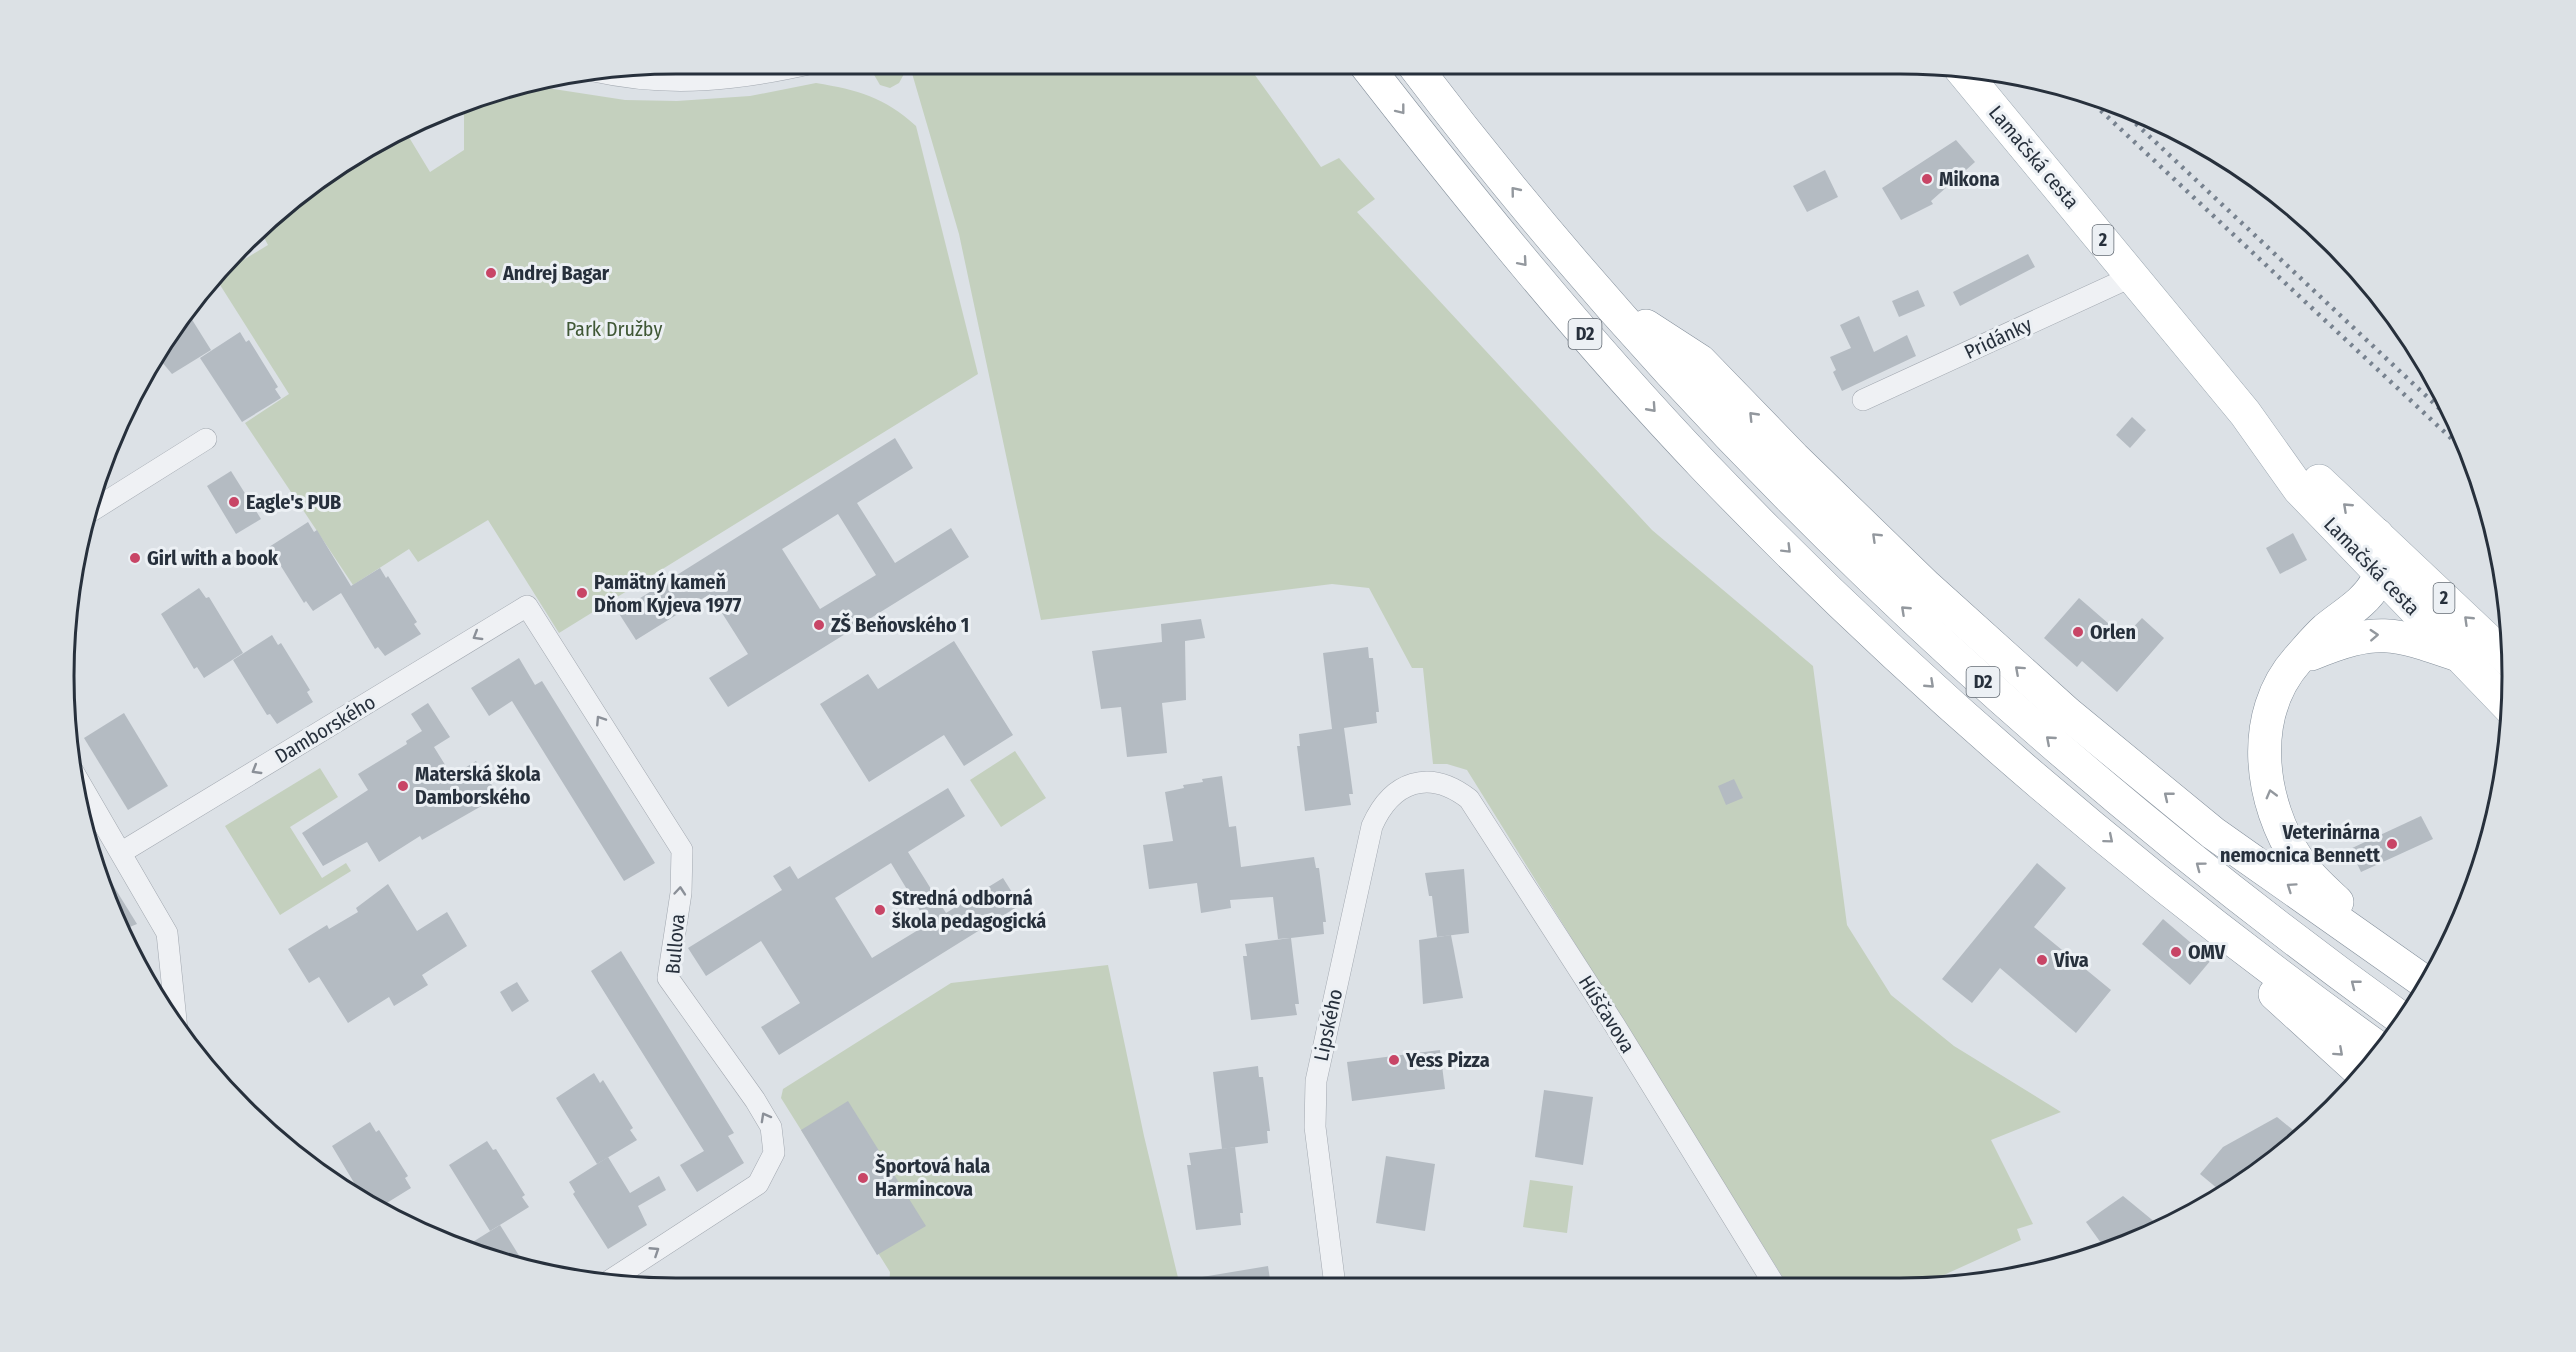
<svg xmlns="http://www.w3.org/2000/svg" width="2576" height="1352" font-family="'Fira Sans Condensed',sans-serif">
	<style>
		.green { fill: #c4d0be }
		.building { fill: #b4bbc2; fill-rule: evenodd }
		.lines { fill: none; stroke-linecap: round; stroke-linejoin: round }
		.street-casing { stroke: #a2a8b0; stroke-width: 22 }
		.primary-casing { stroke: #9ca7b1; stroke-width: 34 }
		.highway-casing { stroke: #85909c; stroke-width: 34 }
		.street { stroke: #eff1f4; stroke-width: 21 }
		.primary { stroke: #fff; stroke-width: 33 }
		.highway { stroke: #fff; stroke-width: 33 }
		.rail { stroke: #77828f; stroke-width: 4.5; stroke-dasharray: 3 6; stroke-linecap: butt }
		.oneway { stroke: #93989e }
		.oneway2 { stroke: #8b9098 }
		.poi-dot { fill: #c84566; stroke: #ecf0f4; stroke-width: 2 }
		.labels { text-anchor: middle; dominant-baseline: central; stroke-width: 6; stroke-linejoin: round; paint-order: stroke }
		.shield { fill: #ecf0f4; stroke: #626a73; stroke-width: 1.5 }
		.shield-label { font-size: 18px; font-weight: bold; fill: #27303c }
		.street-label { font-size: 20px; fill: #27303c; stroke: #ecf0f4 }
		.poi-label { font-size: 20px; font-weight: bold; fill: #27303c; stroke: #ecf0f4; text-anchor: start }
		.park-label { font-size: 20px; fill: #3f5735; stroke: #ecf0f4 }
		.rim { fill: none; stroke: #27303c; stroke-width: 3 }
	</style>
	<rect width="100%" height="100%" fill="#dce1e6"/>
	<g class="green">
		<polygon points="876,63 901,63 904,74 899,83 890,88 880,85 873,73"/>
		<polygon points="909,63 1247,64 1321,167 1339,158 1375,199 1357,212 1652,530 1813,666 1847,925 1891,995 1954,1046 2061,1112 1991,1140 2033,1224 2017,1229 2021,1240 1924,1284 1787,1284 1467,770 1447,764 1433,764 1423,668 1412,668 1369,588 1332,584 1041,620 959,234"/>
		<path d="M816 83C858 90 884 97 916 126L978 374 559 633 488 520 418 562 409 549 353 585 245 423 289 394 215 277 268 245 260 230C304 189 349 154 404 129L430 172 464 150V102L521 84 625 100 677 101 750 96Z"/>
		<polygon points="1015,751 1046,798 1001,827 970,780"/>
		<polygon points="320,768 338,797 290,827 322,878 346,863 351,871 280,915 225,826"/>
		<polygon points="1108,965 1144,1136 1180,1286 889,1287 890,1272 781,1098 783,1089 951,983"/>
		<polygon points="1530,1180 1573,1186 1567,1233 1523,1227"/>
	</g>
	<g class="building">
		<polygon points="1956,140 1975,162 1931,201 1933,204 1901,220 1882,188"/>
		<polygon points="1825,170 1838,197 1807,212 1793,186"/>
		<polygon points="2028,254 2035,267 1960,306 1953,292"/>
		<polygon points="1918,290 1925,306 1899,317 1892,301"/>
		<polygon points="186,310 211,350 172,374 156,355"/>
		<polygon points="1859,316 1874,352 1907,335 1916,356 1842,391 1833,372 1836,370 1830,357 1851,348 1840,325"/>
		<polygon points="240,332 246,342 249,340 278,387 275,389 281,398 242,422 200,358"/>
		<polygon points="2132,417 2146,430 2130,448 2116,435"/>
		<path d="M895 438 913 468 857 503 895 563 951 528 969 557 728 707 709 678 748 654 710 594 636 640 618 612ZM838 514 876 575 820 609 782 549Z"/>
		<polygon points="231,471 261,519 236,534 207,486"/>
		<polygon points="308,522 314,532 317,530 351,586 380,568 386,578 388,576 417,622 414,624 421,634 385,656 378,647 375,649 341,593 313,611 306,601 304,603 269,547"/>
		<polygon points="2293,533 2307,560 2280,574 2266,548"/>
		<polygon points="199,588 206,598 209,597 243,653 204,678 197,667 194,669 161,614"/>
		<polygon points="2079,598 2124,637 2142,618 2164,638 2117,692 2082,661 2077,667 2044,638"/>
		<polygon points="1201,619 1205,638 1185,641 1186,700 1162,703 1167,753 1127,757 1121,707 1101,709 1092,651 1162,642 1161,624"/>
		<polygon points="272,635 278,645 281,643 310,690 307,692 313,702 277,724 270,714 267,715 233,660"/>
		<polygon points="954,641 1013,735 964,766 944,735 869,782 820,704 868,674 878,689"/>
		<polygon points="1368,647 1369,658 1373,658 1379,712 1376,712 1377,723 1344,728 1353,794 1349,794 1351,805 1305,811 1297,746 1300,746 1299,734 1332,729 1323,653"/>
		<polygon points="519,658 535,685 542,681 655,863 624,881 512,701 489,716 471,688"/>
		<polygon points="428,703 450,737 434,747 452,776 476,761 499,796 422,840 420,836 379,862 367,842 323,866 302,833 368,790 358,774 407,744 406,741 422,731 411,714"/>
		<polygon points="124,713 168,786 128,810 84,738"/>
		<polygon points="1222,776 1229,827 1236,826 1241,867 1314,857 1316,868 1319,868 1326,922 1323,922 1324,934 1291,938 1299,1004 1295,1004 1297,1015 1251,1020 1243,956 1247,956 1245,944 1290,938 1278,939 1273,897 1230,900 1231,908 1201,913 1197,883 1149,889 1143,845 1173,841 1165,792 1184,788 1183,785 1203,782 1202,779"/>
		<polygon points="1734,779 1743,798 1726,805 1718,786"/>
		<path d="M948 788 965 816 908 852 946 913 1003 878 1020 905 779 1055 761 1027 800 1003 761 941 706 976 688 948 782 890 773 876 790 866 798 879ZM891 863 928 924 872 958 835 898Z"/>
		<polygon points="2421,816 2433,839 2361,872 2350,849"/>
		<polygon points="2037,863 2066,888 2034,927 2111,990 2076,1033 2000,968 1972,1003 1942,979"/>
		<polygon points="1464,869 1469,933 1437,937 1432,896 1429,896 1425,873"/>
		<polygon points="108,877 137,924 120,931 101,880"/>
		<polygon points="388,884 417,931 447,912 467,946 422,975 428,985 394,1006 389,997 348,1023 319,977 309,983 288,949 327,925 329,929 358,912 356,908"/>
		<polygon points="2163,919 2211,960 2190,985 2142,944"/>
		<polygon points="1451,935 1463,998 1423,1004 1419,940"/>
		<polygon points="621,951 734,1133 728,1136 744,1163 697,1192 680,1165 704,1151 591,971"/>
		<polygon points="517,982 529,1001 512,1012 500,992"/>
		<polygon points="1440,1050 1445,1089 1352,1101 1347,1062"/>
		<polygon points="1258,1066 1259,1077 1263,1077 1270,1131 1267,1131 1268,1143 1222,1149 1213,1072"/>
		<polygon points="594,1073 600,1083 603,1080 633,1128 630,1130 637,1140 597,1164 556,1098"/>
		<polygon points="1544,1090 1593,1097 1583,1165 1535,1157"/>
		<polygon points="848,1101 926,1226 877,1255 801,1130"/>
		<polygon points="2277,1117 2299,1135 2241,1185 2224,1194 2200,1174 2223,1147"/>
		<polygon points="370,1122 376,1132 379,1130 408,1176 405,1178 411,1188 377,1209 365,1201 332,1146"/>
		<polygon points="487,1141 493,1150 496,1149 525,1195 522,1197 529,1207 490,1231 449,1165"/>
		<polygon points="1235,1147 1243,1213 1240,1213 1241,1225 1196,1230 1187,1165 1191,1165 1189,1153"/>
		<polygon points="1386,1156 1435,1164 1425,1231 1376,1223"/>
		<polygon points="608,1157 630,1193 659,1176 666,1190 638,1206 647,1225 608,1249 573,1194 575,1192 569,1182"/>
		<polygon points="2123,1196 2162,1228 2134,1242 2106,1250 2086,1222"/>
		<polygon points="500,1225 528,1270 463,1248"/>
		<polygon points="1268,1266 1271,1286 1203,1286 1202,1277"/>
	</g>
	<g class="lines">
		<defs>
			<g id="street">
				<path d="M594 71C670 88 739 80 813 63"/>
				<polyline points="1863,400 2133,276"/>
				<polyline points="85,515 206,439"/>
				<polyline points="70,766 167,933 177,1030"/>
				<polyline points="122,852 527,606 682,850 681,893 668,978 755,1100 771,1127 774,1153 758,1184 606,1283"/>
				<path d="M1335 1286 1315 1127 1316 1081 1372 826C1392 781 1429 768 1469 799L1614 1024 1774 1284"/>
			</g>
			<g id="primary">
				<polyline points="1960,68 2245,413 2299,489 2511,709"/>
				<polyline points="2319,481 2510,661"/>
			</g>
			<g id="highway">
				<path d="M1365 64C1473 203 1584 340 1706 468 1911 682 2140 877 2381 1050"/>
				<path d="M1413 64C1691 431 2029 750 2402 1019"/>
				<polyline points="1646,326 1700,361 1794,458 1926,586 2067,713 2213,833 2426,983"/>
				<path d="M2311 654C2377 627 2392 632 2458 655"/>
				<path d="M2337 902C2324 890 2309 877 2299 862 2259 802 2248 715 2298 659 2307 649 2316 638 2326 629 2344 614 2364 604 2376 583 2385 568 2385 551 2377 535"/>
				<polyline points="2275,994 2364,1075"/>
			</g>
		</defs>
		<use href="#street" class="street-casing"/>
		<use href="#primary" class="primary-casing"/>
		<use href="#highway" class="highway-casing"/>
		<use href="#street" class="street"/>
		<use href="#primary" class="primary"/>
		<use href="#highway" class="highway"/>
		<g class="rail">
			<polyline points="2081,92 2469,455"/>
			<polyline points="2116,105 2455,423"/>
		</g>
	</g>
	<defs><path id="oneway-chevron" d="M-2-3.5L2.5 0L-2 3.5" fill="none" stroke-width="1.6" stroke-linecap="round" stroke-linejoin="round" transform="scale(1.5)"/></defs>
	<g class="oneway">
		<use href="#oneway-chevron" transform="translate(1401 110) rotate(52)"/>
		<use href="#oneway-chevron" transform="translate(1515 191) rotate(-129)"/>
		<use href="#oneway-chevron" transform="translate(1523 262) rotate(49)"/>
		<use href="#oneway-chevron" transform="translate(1652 408) rotate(48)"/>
		<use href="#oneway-chevron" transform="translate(1753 416) rotate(-134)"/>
		<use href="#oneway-chevron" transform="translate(2347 507) rotate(-137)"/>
		<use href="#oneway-chevron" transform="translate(1876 537) rotate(-136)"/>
		<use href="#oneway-chevron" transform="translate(1787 549) rotate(45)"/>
		<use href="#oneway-chevron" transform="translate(1905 610) rotate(-137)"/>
		<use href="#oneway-chevron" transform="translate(2468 620) rotate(-136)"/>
		<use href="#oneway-chevron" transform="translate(2374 635) rotate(-3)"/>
		<use href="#oneway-chevron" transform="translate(2019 670) rotate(-138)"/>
		<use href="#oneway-chevron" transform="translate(1930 684) rotate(43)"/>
		<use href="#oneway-chevron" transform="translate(2050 740) rotate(-139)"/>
		<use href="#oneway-chevron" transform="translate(2271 794) rotate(-105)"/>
		<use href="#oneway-chevron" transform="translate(2168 796) rotate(-141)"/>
		<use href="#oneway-chevron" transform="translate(2109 839) rotate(40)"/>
		<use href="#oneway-chevron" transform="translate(2200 866) rotate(-143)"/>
		<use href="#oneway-chevron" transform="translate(2291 887) rotate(-145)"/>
		<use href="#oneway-chevron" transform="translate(2355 984) rotate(-142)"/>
		<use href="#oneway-chevron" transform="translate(2339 1052) rotate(42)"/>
	</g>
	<g class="oneway2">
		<use href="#oneway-chevron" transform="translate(477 636) rotate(149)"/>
		<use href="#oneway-chevron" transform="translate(600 720) rotate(-123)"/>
		<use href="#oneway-chevron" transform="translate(256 770) rotate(149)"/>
		<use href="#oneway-chevron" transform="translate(680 891) rotate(-85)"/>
		<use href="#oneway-chevron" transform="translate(765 1117) rotate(-119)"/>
		<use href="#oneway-chevron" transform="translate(655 1251) rotate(-33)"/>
	</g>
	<g class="poi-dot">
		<circle cx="1927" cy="179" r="6"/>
		<circle cx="491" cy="273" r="6"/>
		<circle cx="234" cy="502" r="6"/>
		<circle cx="135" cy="558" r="6"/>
		<circle cx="582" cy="593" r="6"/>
		<circle cx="819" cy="625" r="6"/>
		<circle cx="2078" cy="632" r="6"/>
		<circle cx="403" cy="786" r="6"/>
		<circle cx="2392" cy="844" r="6"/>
		<circle cx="880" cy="910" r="6"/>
		<circle cx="2176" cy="952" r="6"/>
		<circle cx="2042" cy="960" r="6"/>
		<circle cx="1394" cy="1060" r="6"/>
		<circle cx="863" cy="1178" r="6"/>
	</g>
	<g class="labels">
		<g class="shield">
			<rect x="2092.5" y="225" width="21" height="30" rx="4.5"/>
			<rect x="1568.5" y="319" width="33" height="30" rx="4.5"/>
			<rect x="2433.5" y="583" width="21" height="30" rx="4.5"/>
			<rect x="1966.5" y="667" width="33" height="30" rx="4.5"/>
		</g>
		<g class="shield-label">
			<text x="2103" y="240">2</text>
			<text x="1585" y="334">D2</text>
			<text x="2444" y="598">2</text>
			<text x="1983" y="682">D2</text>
		</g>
		<g class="street-label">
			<text transform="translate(2034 157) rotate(50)">Lamačská cesta</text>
			<text transform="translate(1998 338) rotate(-25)">Pridánky</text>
			<text transform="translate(2372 566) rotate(46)">Lamačská cesta</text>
			<text transform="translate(325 729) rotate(-31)">Damborského</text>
			<text transform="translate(675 944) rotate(-85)">Bullova</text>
			<text transform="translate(1607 1014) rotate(58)">Húščavova</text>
			<text transform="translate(1328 1025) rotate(-78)">Lipského</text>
		</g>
		<g class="poi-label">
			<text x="1939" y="179">Mikona</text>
			<text x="503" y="273">Andrej Bagar</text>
			<text x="246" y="502">Eagle's PUB</text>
			<text x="147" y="558">Girl with a book</text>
			<text x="594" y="582">Pamätný kameň<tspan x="594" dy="23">Dňom Kyjeva 1977</tspan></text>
			<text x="831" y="625">ZŠ Beňovského 1</text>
			<text x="2090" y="632">Orlen</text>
			<text x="415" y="774">Materská škola<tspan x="415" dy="23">Damborského</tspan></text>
			<text x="2380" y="832" text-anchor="end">Veterinárna<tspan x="2380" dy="23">nemocnica Bennett</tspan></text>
			<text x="892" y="898">Stredná odborná<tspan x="892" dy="23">škola pedagogická</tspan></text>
			<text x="2188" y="952">OMV</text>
			<text x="2054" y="960">Viva</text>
			<text x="1406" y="1060">Yess Pizza</text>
			<text x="875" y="1166">Športová hala<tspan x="875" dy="23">Harmincova</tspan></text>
		</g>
		<g class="park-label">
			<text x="614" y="329">Park Družby</text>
		</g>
	</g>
	<path d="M0 0H2576V1352H0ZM676 74H1900A602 602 0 0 1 2502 676V676A602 602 0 0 1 1900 1278H676A602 602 0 0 1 74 676V676A602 602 0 0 1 676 74Z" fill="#dce1e5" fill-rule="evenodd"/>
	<path class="rim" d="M676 74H1900A602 602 0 0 1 2502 676V676A602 602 0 0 1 1900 1278H676A602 602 0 0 1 74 676V676A602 602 0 0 1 676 74Z"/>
</svg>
